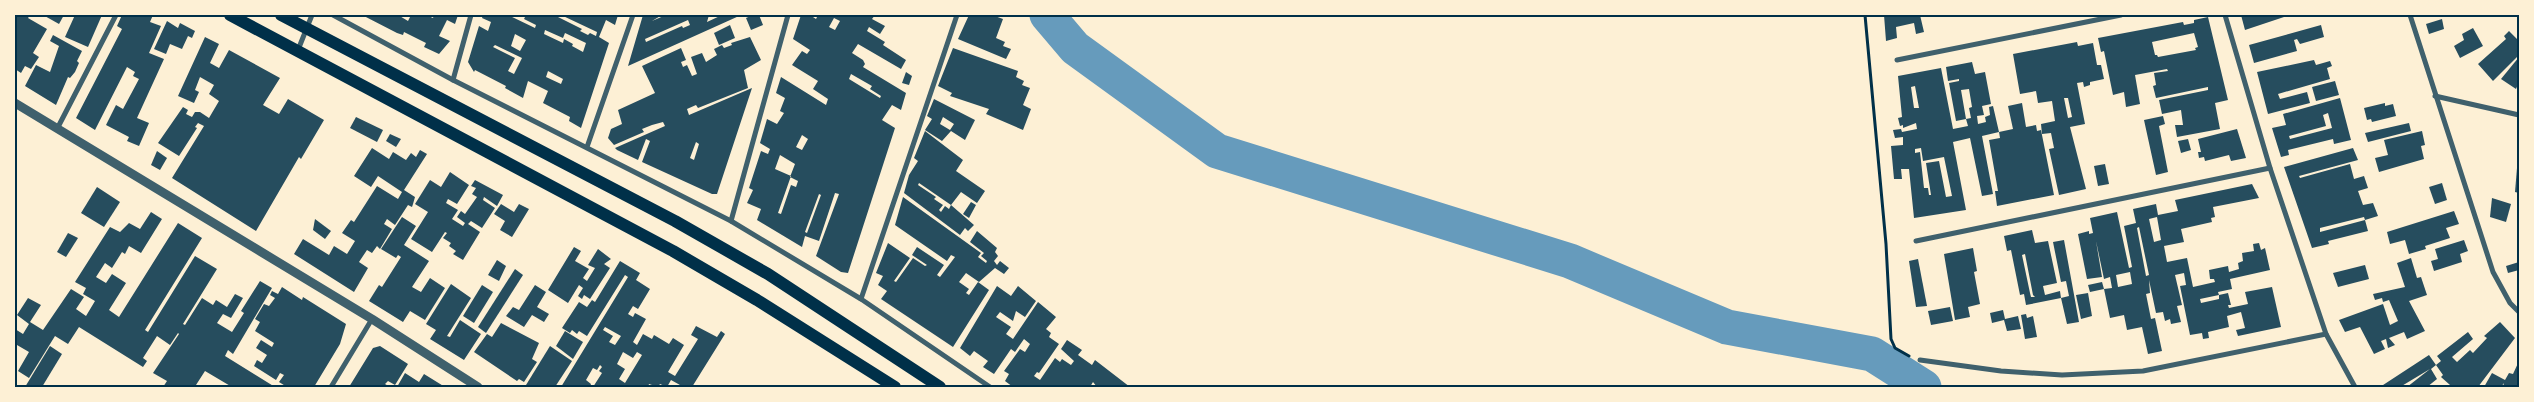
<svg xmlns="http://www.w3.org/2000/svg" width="2534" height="402" font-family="Literata,serif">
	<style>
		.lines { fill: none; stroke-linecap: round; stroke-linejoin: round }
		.river { stroke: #669bbc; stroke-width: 35 }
		.building { fill: #264d5e; fill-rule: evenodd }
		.path { stroke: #003049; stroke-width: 3 }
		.minor { stroke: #3f606c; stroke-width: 5 }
		.tertiary { stroke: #3f606c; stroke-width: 9 }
		.primary { stroke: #003049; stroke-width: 12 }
		.neatline { fill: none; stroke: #003049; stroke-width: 2 }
	</style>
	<rect width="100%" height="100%" fill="#fdf0d5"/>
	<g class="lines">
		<polyline class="river" points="1047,15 1075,48 1217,151 1570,261 1727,327 1872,354 1924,387"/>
	</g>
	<g class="building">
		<polygon points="15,15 30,15 28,18 47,29 33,53 39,57 31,69 25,66 21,73 15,69 15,40 17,36 15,35"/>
		<polygon points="43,15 64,15 59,24"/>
		<polygon points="75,15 102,15 88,47 65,37"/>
		<polygon points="122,15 153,15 150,22 161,26 149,53 164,59 137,118 149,123 139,146 127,141 129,137 106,125 116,105 123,109 139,79 133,76 135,72 127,67 95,130 76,118 122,29 117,26"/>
		<polygon points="362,15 398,15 408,21 411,15 426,15 433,18 434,15 458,15 455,24 447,20 439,36 450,41 439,54 424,47 426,43 404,32 403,35 397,33"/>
		<path d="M483 15H508L535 28 536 25 524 19 526 15H554L582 29 580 31 588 35 590 33 596 36 597 32 561 15H618L615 25 606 20 599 37 609 43 581 128 569 121 570 117 543 103 548 91 528 81 523 98 505 88 506 86 475 70 474 72 468 62 479 26 488 31 491 22 482 18ZM545 30 563 38 565 33 586 43 583 52 572 46 573 44 564 39 563 43 544 34ZM515 34 526 40 520 51 511 46ZM495 45 522 58 514 74 508 71 515 58 493 47ZM548 71 563 79 561 84 546 77Z"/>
		<path d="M643 15H662L652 21 666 15H709L707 22 722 15 739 16 628 66ZM688 20 690 25 683 28 682 26 646 42 645 39Z"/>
		<polygon points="753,15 759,15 763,25 751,30 746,18"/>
		<path d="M801 15H810L816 19 818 15H875L872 19 885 26 880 34 869 27 867 31 885 42 883 45 906 60 901 69 858 44 852 53 863 60 865 64 863 67 906 93 901 110 892 105 882 120 895 128 848 273 841 272 816 256 839 194 835 193 819 241 805 236 802 247 757 220 761 209 747 203 753 190 749 188 761 151 768 154 770 149 760 143 767 119 777 124 784 113 780 111 785 98 776 93 781 77 826 105 828 99 813 89 818 81 792 65 802 51 807 54 810 50 793 39ZM834 18 840 21 835 30 829 27ZM851 74 872 86 870 89 881 96 880 98 849 79ZM802 135 808 139 802 150 796 147ZM780 155 795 164 790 177 798 181 796 187 791 185 781 214 778 213 791 176 775 169ZM819 194 821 195 807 233 805 232Z"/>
		<polygon points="969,15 992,15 1003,19 996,38 1005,42 1003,46 1011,49 1006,59 958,39"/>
		<polygon points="1884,15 1920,15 1924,32 1916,34 1914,23 1896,27 1897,38 1886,41"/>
		<polygon points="2241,15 2287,15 2287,16 2245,30"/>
		<path d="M2208 17 2228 100 2215 103 2220 129 2177 137 2175 125H2183L2181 110 2162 114 2159 100 2208 90V87L2156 98 2153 86 2156 85 2154 73 2168 71 2167 69 2135 75 2140 104 2126 107 2124 92 2113 95 2104 51 2101 52 2098 38 2183 22 2184 25 2194 23V20ZM2194 33 2198 47 2195 48 2196 50 2158 57 2157 55H2155L2152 42Z"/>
		<polygon points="2442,19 2444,29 2429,34 2426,24"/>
		<polygon points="167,21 178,28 180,23 195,31 192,38 188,36 182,49 170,44 166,54 154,49"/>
		<polygon points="730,25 735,38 719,45 714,33"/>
		<polygon points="2321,25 2324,37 2300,44 2297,39 2294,40 2297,51 2254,63 2249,45"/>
		<polygon points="2473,28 2483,46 2460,58 2454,46 2464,40 2462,34"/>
		<polygon points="2509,31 2519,41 2519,55 2493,81 2478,64 2506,39 2504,36"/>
		<polygon points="53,35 82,51 77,61 79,63 75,72 70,78 68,77 56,105 25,86 36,65 50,72 59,46 50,41"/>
		<polygon points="205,37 219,44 210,63 219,68 229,50 280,78 263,105 279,114 288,99 324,120 301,159 299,157 256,231 172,178 204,126 198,123 195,127 197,128 179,156 158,143 183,107 188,110 186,114 192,117 195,112 200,112 209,118 219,101 209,94 214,85 200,77 195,90 199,92 194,103 178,96"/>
		<path d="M750 37 761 60 744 70 748 88 698 108 696 105 687 109 689 115 752 88 717 194H712L642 162 650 141 646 139 638 160 617 150 615 148 665 126 663 122 652 125 642 129 644 132 614 145 608 138 611 129 622 124 618 110 655 93 642 66 681 48 686 60 681 62 683 67 687 65 692 76 697 74 691 57 702 53 706 62 717 55 714 49 722 45 724 48 732 45 731 43ZM696 142 699 144 694 160 690 158Z"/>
		<path d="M2077 42 2078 46 2093 43 2097 65H2101L2104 79 2090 82V85L2084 87 2083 82 2077 83 2085 124 2070 127 2086 189 2059 195 2049 149 2054 148 2051 133 2042 134 2041 124 2055 121 2052 101 2038 103 2036 91 2020 94 2013 54ZM2064 98H2068L2072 117 2068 118Z"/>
		<polygon points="953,48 1018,71 1016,77 1024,81 1022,85 1030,88 1023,105 1031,109 1023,130 986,114 989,109 950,96 952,93 938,86"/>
		<polygon points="2519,57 2519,82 2516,89 2501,79"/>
		<polygon points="2314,60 2316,65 2330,61 2332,66 2327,68 2330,79 2278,94 2280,99 2307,92 2310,103 2268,114 2257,72"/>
		<path d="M1972 62 1975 74 1985 72 1991 104 1982 106 1984 115 1977 116 1978 124 1986 122 1985 117 1990 115 1989 107 1993 106 1999 132 1982 136 1993 194 1982 196 1970 138 1953 142 1966 210 1914 218 1909 169H1901L1902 179H1894L1891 146 1903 145V137L1895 138 1893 130 1901 129 1902 132 1917 129 1916 123 1903 128V125L1900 126 1898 118 1902 117 1898 76 1941 68 1953 129 1968 126 1966 119 1971 118 1969 108 1972 107 1969 89 1961 90 1966 119 1956 121 1949 83 1959 81V79L1948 81 1946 67ZM1915 86 1919 108H1914L1911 87ZM1921 148 1923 161 1944 157 1952 196 1946 197 1939 161 1926 163 1931 195H1929L1928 188H1924L1920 152 1915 153V149Z"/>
		<polygon points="906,72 912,76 909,85 902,83"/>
		<polygon points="2335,81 2339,95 2316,101 2312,87"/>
		<path d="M2340 98 2351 140 2334 144 2333 139 2288 150 2289 155 2281 157 2272 128 2286 125 2283 114ZM2328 113 2332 128 2290 139 2289 136 2326 126 2323 115Z"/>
		<path d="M934 99 975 120 965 140 951 131 942 141 925 130 932 119 927 116ZM943 117 954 124 950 130 940 124Z"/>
		<polygon points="2022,103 2026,127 2036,125 2037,131 2041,130 2054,195 1997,206 1995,191 1998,191 1989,140 2000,138 1999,132 2013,129 2008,106"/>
		<polygon points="2385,103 2385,106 2393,104 2396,116 2372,122 2371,119 2367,120 2364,108"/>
		<polygon points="2163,116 2165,124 2159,126 2168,172 2156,175 2144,120"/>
		<polygon points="356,117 383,130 377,142 350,128"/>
		<polygon points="2409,123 2411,131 2368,142 2365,133"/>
		<polygon points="2237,129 2246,158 2231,161 2229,155 2205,161 2204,157 2199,158 2198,152 2201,152 2198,139"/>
		<polygon points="925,131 963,160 956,171 985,191 977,203 961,192 951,205 919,183 918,185 936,197 934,199 943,205 939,210 941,212 945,206 949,209 951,205 974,225 968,231 965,228 960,235 904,193 909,175 918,161 914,158"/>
		<polygon points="2422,131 2425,145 2421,146 2424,159 2379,172 2375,158 2388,155 2384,140"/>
		<polygon points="390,134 401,139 396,147 386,141"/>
		<polygon points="2188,139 2191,150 2181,153 2178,141"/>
		<polygon points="372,148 389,159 393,152 406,160 411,153 416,157 420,150 427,154 404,190 415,197 413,204 412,207 408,205 395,225 387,219 384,224 392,229 380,249 377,246 372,253 367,250 359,262 368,268 354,292 294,254 303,239 329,255 334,246 347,254 355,241 342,233 351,220 354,222 377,186 398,199 402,192 378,176 371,187 354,176"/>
		<path d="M2353 148 2358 160 2299 176 2300 178 2350 164 2354 179 2364 176 2368 188 2358 191 2363 205 2373 203 2378 216 2365 220 2368 231 2328 241 2329 244 2312 248 2284 167ZM2364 217 2365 220 2320 232V228Z"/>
		<polygon points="157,151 167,158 160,170 151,165"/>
		<polygon points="2518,156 2519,156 2519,193 2515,192"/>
		<polygon points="2105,164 2109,184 2098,186 2094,166"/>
		<polygon points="450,172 469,185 457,204 448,199 446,203 458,210 452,219 463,226 465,223 457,217 461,211 465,214 477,197 472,194 476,188 471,186 475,180 503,195 497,206 484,197 483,200 495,208 482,228 471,221 468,224 480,232 463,260 453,254 456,251 449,246 451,243 443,238 447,233 445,232 432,252 411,239 428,212 415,204 430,180 441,187"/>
		<polygon points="2442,183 2447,200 2435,204 2429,187"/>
		<path d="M2252 184 2259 198 2213 207 2215 217 2211 218 2212 222 2181 229 2184 242 2164 246 2167 262 2187 258 2193 287 2215 282 2214 279H2210L2209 270 2228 266 2229 272 2239 269 2238 263 2243 261 2242 253 2254 251 2253 244 2259 243 2261 250 2265 248 2270 270 2230 279 2232 289 2218 292 2219 295 2228 293 2231 305H2228L2229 308 2248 304 2245 292 2272 287 2281 327 2238 336 2236 330 2245 328 2241 312 2227 316 2229 327 2208 332 2209 338 2203 339 2202 333 2190 335 2180 286 2186 285 2184 273 2175 275 2182 305 2177 306 2181 322 2171 324 2170 319 2165 321 2163 312 2156 313 2149 280 2150 293 2146 294 2151 319 2155 318 2162 351 2148 354 2142 327 2127 330 2124 315 2110 318 2104 289 2112 288 2110 277 2104 279 2096 241 2102 277 2087 279 2078 234 2089 231V234L2093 233 2090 218 2117 212 2129 268 2132 267 2124 226 2136 223 2133 209 2156 204 2158 215 2178 211 2175 200ZM2157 217 2161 240 2154 242 2149 219ZM2139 227 2149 275 2146 276 2137 228ZM2130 272 2132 284 2118 287 2116 275ZM2219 295V299L2201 303 2200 299Z"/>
		<polygon points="97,187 120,202 104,227 81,213"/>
		<polygon points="903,197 981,253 978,257 986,263 987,261 981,256 984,253 970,242 977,231 997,248 995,252 998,256 994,261 997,265 1000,261 1009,268 1004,274 995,268 979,282 966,273 959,282 969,289 966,293 969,295 978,282 989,290 953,347 881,299 887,291 878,285 883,276 876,273 888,243 910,258 894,281 896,282 913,258 925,266 927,265 912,255 917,247 944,265 937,275 940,277 955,257 951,255 947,261 895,225"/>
		<polygon points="2492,198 2511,204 2506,222 2490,217"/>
		<polygon points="971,202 976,205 969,218 963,214"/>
		<polygon points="501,204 514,212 519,204 529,209 512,237 500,230 505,221 494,214"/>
		<polygon points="2454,211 2459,224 2446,228 2450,238 2425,246 2426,249 2409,254 2405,240 2390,244 2387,232"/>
		<polygon points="151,212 162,219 141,253 129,246 125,254 122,252 112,268 105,263 96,277 106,283 112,274 126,283 109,310 119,317 178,223 202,238 145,330 148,332 195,256 217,269 183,324 185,325 202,298 213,305 216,300 227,307 235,294 243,298 231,318 223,314 217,323 232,332 244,313 241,311 260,281 272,288 233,354 228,350 225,356 275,387 232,387 205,371 196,385 199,387 163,387 167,381 153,373 179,334 178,333 170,345 157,336 143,358 147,361 143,367 79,327 68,344 55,336 29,378 18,371 29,352 17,345 15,347 15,329 23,334 29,324 17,315 28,298 41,305 30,322 43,330 71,289 84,297 76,309 86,316 95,301 83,294 86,288 75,282 110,227 120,232 129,223 140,229"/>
		<polygon points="402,217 416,226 404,245 429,261 412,287 421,292 430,278 445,288 425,320 410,311 403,322 369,301 379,285 382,287 401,257 398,255 396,258 381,249"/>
		<polygon points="315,219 331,231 325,239 313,230"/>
		<path d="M2032 230 2035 243 2048 241 2057 283 2043 286 2045 295 2060 291 2061 298 2026 305 2024 294 2020 295 2011 250 2007 251 2004 236ZM2025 254 2033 295 2035 297H2031L2030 293 2022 255Z"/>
		<polygon points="68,233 78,238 66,257 57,252"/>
		<polygon points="2064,240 2079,322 2067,324 2061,298 2069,296 2066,281 2061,282 2053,242"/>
		<polygon points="2464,240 2468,251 2460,254 2462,262 2434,271 2431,261 2438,259 2435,249"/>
		<polygon points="574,247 581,251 575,261 589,269 583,278 587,281 595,268 588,265 598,249 611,259 604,264 610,268 590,299 584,295 582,299 578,296 583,288 579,285 568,303 548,290"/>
		<polygon points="1973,248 1977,271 1974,272 1980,304 1968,307 1970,317 1955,320 1944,254"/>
		<polygon points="2411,258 2417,278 2421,277 2427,295 2409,301 2425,331 2407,339 2404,332 2389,338 2395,345 2388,348 2386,339 2381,341 2385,349 2374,354 2360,327 2345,332 2339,320 2383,304 2390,325 2398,321 2389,300 2383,302 2382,298 2375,300 2373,294 2405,287 2397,263"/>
		<polygon points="1918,259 1927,306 1916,307 1909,261"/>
		<polygon points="497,260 506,266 499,281 488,275"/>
		<path d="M620 261 640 273 636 280 650 289 638 309 633 306 628 314 633 317 635 313 646 319 633 342 637 345 643 334 652 339 654 335 669 344 673 338 684 345 668 372 675 376 698 339 691 335 696 326 717 337 721 331 725 334 692 387H679L680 385 671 380 667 387 660 384 658 387 649 384 648 387H593L602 373 599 371 602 367 600 365 597 370 593 368 586 380 591 384 590 387H561L628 277 625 275 587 336 579 331 577 334 572 330 570 333 562 328 579 302 587 307 592 300 595 302ZM605 327 621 336 615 345 609 342 613 336 603 330ZM623 352 633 358 637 352 642 355 625 383 619 379 625 369 617 364Z"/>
		<polygon points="2519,262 2519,270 2508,273 2506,266"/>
		<polygon points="2365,265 2369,279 2338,287 2333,273"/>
		<polygon points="515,269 523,275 486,333 478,327"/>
		<polygon points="2102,282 2104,289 2090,292 2088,285"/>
		<polygon points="451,284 471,298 447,336 450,337 460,320 481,334 464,360 430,339 436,330 426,324"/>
		<polygon points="482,285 493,292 474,323 463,316"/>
		<polygon points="535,285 546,292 537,307 549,314 544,322 532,315 524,327 506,316 513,307 519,310"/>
		<polygon points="997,286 1011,296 1018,286 1036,301 1025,317 1016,311 1013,321 1000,312 996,317 1011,327 1006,334 1013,339 1038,302 1056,317 1046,329 1051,333 1049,337 1059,344 1039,373 1037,372 1034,376 1040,380 1055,358 1060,362 1062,359 1071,365 1074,361 1061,349 1067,340 1082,350 1078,355 1092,365 1095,360 1130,387 1097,387 1093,382 1090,387 1013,387 1005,381 1009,374 1004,371 1020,349 1025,352 1030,344 1024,339 1015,352 1011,349 994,374 983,367 988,361 974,351 970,356 960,348"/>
		<polygon points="282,287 302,300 303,297 346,324 340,344 314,387 287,387 279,382 284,375 280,373 276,380 254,366 257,360 262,363 267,355 256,348 261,340 272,347 274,343 255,331 260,322 255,319 264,304 269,306 275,298 270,295 272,291 278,294"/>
		<polygon points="2088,293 2092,316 2081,319 2076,295"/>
		<polygon points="1950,307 1953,321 1931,325 1928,311"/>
		<polygon points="2003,310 2005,319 2018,316 2021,329 2007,331 2004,320 1992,323 1990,313"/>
		<polygon points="2026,314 2027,318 2033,316 2037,337 2025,339 2021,315"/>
		<polygon points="2500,322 2515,338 2478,387 2448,387 2450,385 2441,377 2443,375 2436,365 2431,369 2437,379 2427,387 2407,387 2430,369 2400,387 2380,387 2429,355 2436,365 2441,361 2437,356 2468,332 2473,339 2452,357 2457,362 2470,350 2473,353 2487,338 2484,336"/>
		<polygon points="501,323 539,343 532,359 537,362 524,382 519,379 517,381 474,352 487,334 492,337"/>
		<polygon points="565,331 583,342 573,359 556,346"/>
		<polygon points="50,346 62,354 42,387 25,387"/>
		<polygon points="380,346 408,364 395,385 388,381 385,384 390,387 349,387 373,348"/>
		<polygon points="550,346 572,361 555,387 529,387 526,385"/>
		<polygon points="2519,361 2518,387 2503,387 2504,383 2501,387 2484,387 2492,373 2505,380 2509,373 2513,374"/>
		<polygon points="405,373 419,382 424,374 445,387 397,387"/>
	</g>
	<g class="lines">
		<polyline class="path" points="1865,15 1886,244 1891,339 1895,348 1909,356"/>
		<g class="minor">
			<polyline points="333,15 453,80 731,221 861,299 990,387"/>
			<polyline points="2225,15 2270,168 2326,334 2355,387"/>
			<polyline points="2410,15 2493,272 2510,303 2519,312"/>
			<polyline points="298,50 312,15"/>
			<polyline points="1897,60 2121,15"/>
			<polyline points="453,80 471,15"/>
			<polyline points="2435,96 2519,115"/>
			<polyline points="57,129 116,15"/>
			<polyline points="587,147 633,15"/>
			<polyline points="731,221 788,15"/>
			<polyline points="1916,241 2270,168"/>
			<polyline points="861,299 957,15"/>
			<polyline points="1920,360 2001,371 2062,375 2143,371 2326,334"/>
			<polyline points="331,387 372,319"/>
		</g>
		<polyline class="tertiary" points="15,103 372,319 478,387"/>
		<g class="primary">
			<polyline points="230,15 673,251 757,300 895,387"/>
			<polyline points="281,15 675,221 768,274 940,387"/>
		</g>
	</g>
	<rect width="2534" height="402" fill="none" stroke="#fdf0d5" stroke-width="32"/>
	<rect x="16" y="16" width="2502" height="370" class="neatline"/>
</svg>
